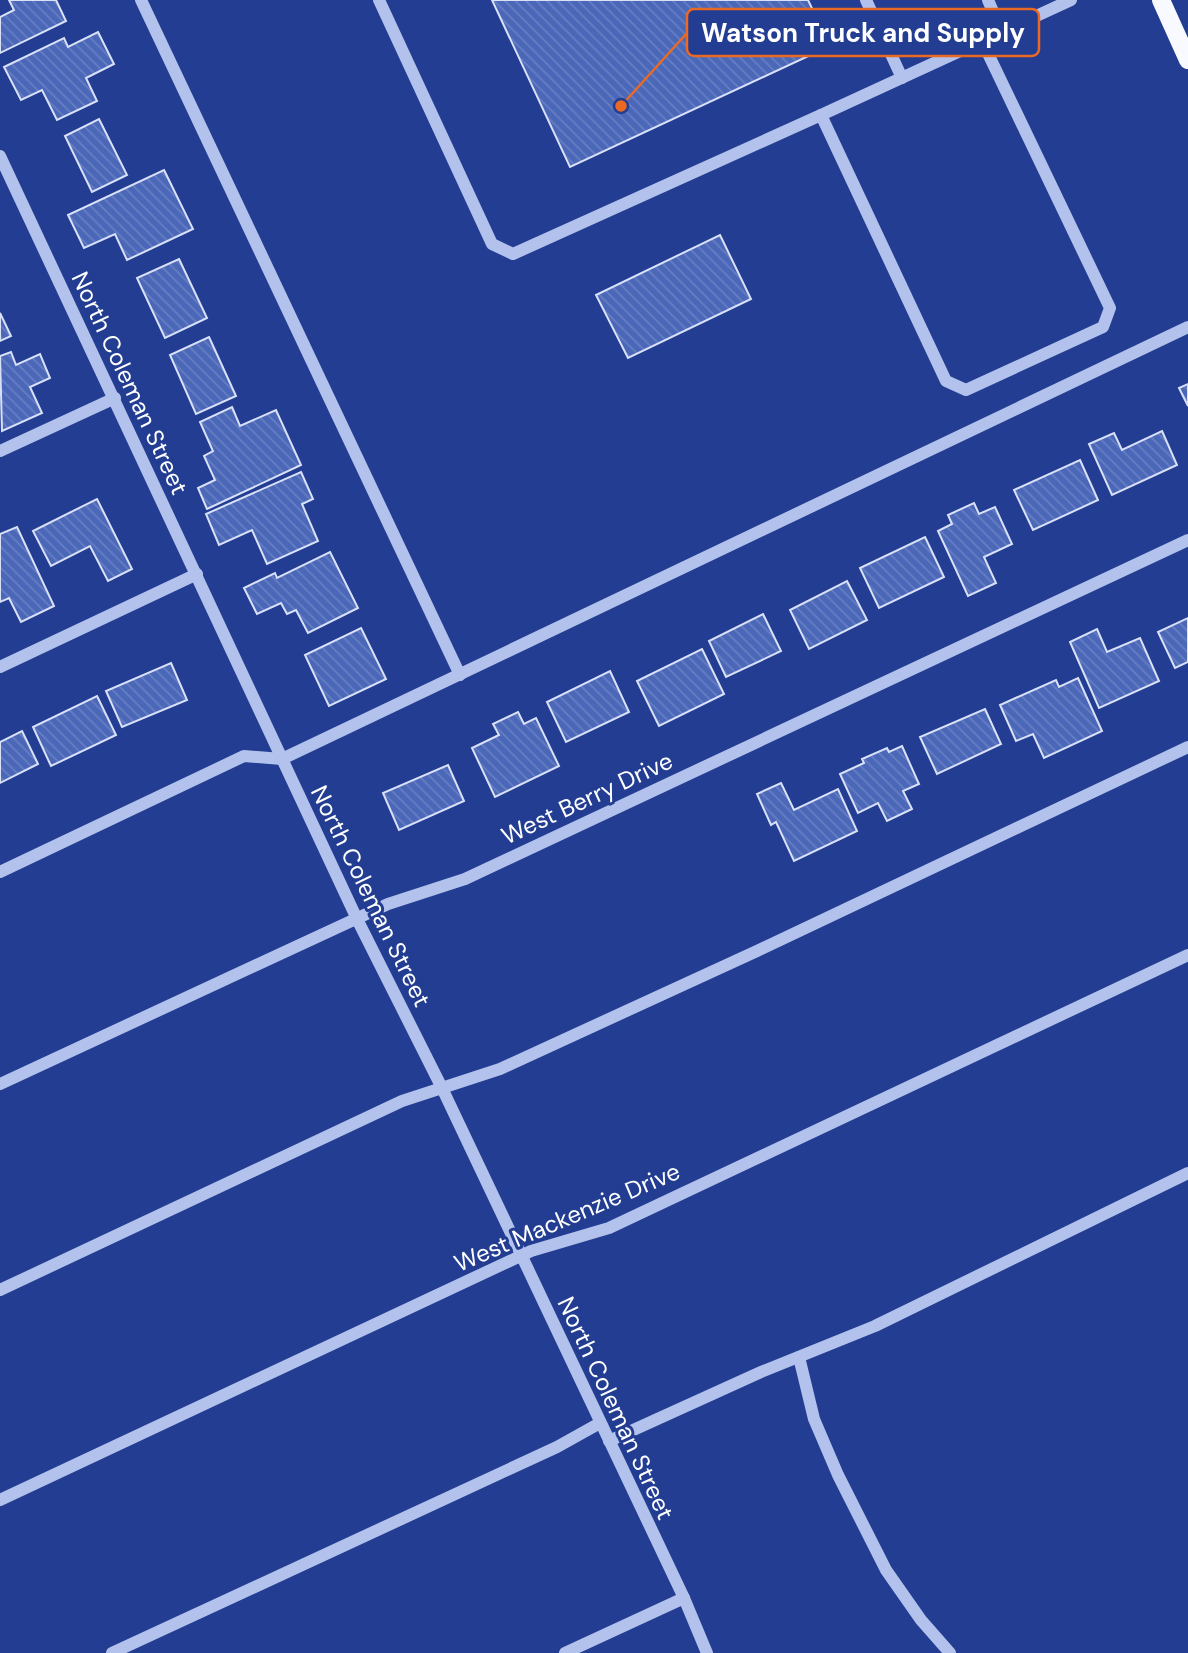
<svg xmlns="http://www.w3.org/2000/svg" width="1188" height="1653" font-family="'DM Sans',sans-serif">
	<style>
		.building { fill: url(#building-back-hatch); stroke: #d9e1f9; stroke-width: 2 }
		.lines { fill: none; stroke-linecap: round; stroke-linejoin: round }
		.minor { stroke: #b3c2ec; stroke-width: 12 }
		.major { stroke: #f9faff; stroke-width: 18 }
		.labels { text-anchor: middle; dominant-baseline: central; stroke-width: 6; stroke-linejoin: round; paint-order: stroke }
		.street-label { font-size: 24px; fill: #fff; stroke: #223d91 }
		.leader { fill: none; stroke: #ea6a24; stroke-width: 2.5 }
		.callout-dot { fill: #ea6a24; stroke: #223d91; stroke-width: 2.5 }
		.callout { fill: #223d91; stroke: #ea6a24; stroke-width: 2.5 }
		.callout-label { font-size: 26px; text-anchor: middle; font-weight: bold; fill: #fff }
	</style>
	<defs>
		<pattern id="building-back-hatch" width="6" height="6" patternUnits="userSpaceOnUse" patternTransform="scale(1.75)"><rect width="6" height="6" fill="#4b67b8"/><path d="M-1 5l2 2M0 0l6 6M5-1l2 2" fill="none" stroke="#667ec3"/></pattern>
	</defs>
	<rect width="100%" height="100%" fill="#223d91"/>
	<g class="building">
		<polygon points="9,0 56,0 66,21 0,53 0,17 14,10"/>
		<polygon points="492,0 808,0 830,46 570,167"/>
		<polygon points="98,32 114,64 86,78 97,101 57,120 42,90 21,100 4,67 64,38 68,47"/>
		<polygon points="99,119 127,175 92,192 65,136"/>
		<polygon points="164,170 193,229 127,260 115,234 84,248 68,215"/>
		<polygon points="720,235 751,299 628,358 596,295"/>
		<polygon points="179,259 207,318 165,338 137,278"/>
		<polygon points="0,313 11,336 0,341"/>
		<polygon points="209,337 236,396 196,414 170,355"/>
		<polygon points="11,352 16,365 40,354 50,378 30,387 42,413 2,431 0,356"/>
		<polygon points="1188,384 1188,406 1179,388"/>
		<polygon points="232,407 240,426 276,410 301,465 207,509 198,488 215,480 204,456 213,451 200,422"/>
		<polygon points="1162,431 1177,465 1112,495 1089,444 1114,433 1122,450"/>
		<polygon points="1080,460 1098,500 1033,530 1014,490"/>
		<polygon points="301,472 313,499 302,504 318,541 267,564 252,530 219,545 206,514"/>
		<polygon points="97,499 132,569 108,581 90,546 51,566 33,531"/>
		<polygon points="974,503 979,514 995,507 1012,544 984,557 996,583 968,596 938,531 952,524 948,515"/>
		<polygon points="17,527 54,606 21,622 9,598 0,602 0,534"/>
		<polygon points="925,537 944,577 879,608 860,568"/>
		<polygon points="330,552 358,608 308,633 296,610 287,614 281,603 257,614 244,588 275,573 277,578"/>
		<polygon points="847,581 867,620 809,649 790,610"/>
		<polygon points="763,614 781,651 726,677 709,641"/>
		<polygon points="1188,618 1188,662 1175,668 1158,632"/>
		<polygon points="361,628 386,679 329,706 305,655"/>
		<polygon points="1097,629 1107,652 1140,638 1159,681 1099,708 1070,642"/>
		<polygon points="702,649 724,694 659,726 637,681"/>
		<polygon points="171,663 187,700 122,727 106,691"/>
		<polygon points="610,671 629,712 566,742 547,702"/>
		<polygon points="1078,678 1102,731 1044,758 1033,734 1016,741 1000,705 1056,680 1059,687"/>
		<polygon points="97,696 116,735 51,766 33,727"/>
		<polygon points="985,709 1001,744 937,774 920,737"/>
		<polygon points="518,712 524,724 536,718 559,766 495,797 472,748 499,735 493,724"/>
		<polygon points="22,731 38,764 0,783 0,742"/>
		<polygon points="902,746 919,784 903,791 912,809 887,821 878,803 858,813 840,774 864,763 862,759 887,748 889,752"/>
		<polygon points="448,765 464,801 399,830 383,793"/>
		<polygon points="781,783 794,810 838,789 857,831 794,861 776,822 771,825 757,794"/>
	</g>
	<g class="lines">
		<g class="minor">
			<polyline points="141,0 460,675"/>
			<polyline points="379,0 492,244 513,254 821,115 1071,0"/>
			<polyline points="866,0 902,78"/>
			<polyline points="988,0 1002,32"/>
			<polyline points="821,115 946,381 966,390 1103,327 1110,308 982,41"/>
			<polyline points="0,156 357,919 442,1088 684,1598 707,1653"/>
			<polyline points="0,451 115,398"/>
			<polyline points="0,667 197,574"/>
			<polyline points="0,872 244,756 282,759 1188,327"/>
			<polyline points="0,1084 388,904 465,879 1188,540"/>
			<polyline points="0,1290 402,1101 500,1069 757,951 1188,747"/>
			<polyline points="799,1357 814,1419 838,1475 886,1570 921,1620 950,1653"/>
			<polyline points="609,1441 761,1372 875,1326 1188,1173"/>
			<polyline points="0,1500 531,1251 609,1228 1188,955"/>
			<polyline points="112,1653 557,1447 600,1423"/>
			<polyline points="565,1653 684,1598"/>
		</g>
		<polyline class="major" points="1161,0 1188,60"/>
	</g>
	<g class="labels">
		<g class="street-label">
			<text transform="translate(130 383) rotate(65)">North Coleman Street</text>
			<text transform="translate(587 798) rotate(-25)">West Berry Drive</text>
			<text transform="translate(371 896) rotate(64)">North Coleman Street</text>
			<text transform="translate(567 1217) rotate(-23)">West Mackenzie Drive</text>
			<text transform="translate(616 1408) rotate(65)">North Coleman Street</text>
		</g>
	</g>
	<path class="leader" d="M621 106L687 33"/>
	<circle class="callout-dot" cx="621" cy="106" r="7"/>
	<rect class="callout" x="687" y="9" width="352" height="47" rx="7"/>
	<g class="callout-label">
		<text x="863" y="42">Watson Truck and Supply</text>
	</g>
</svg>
